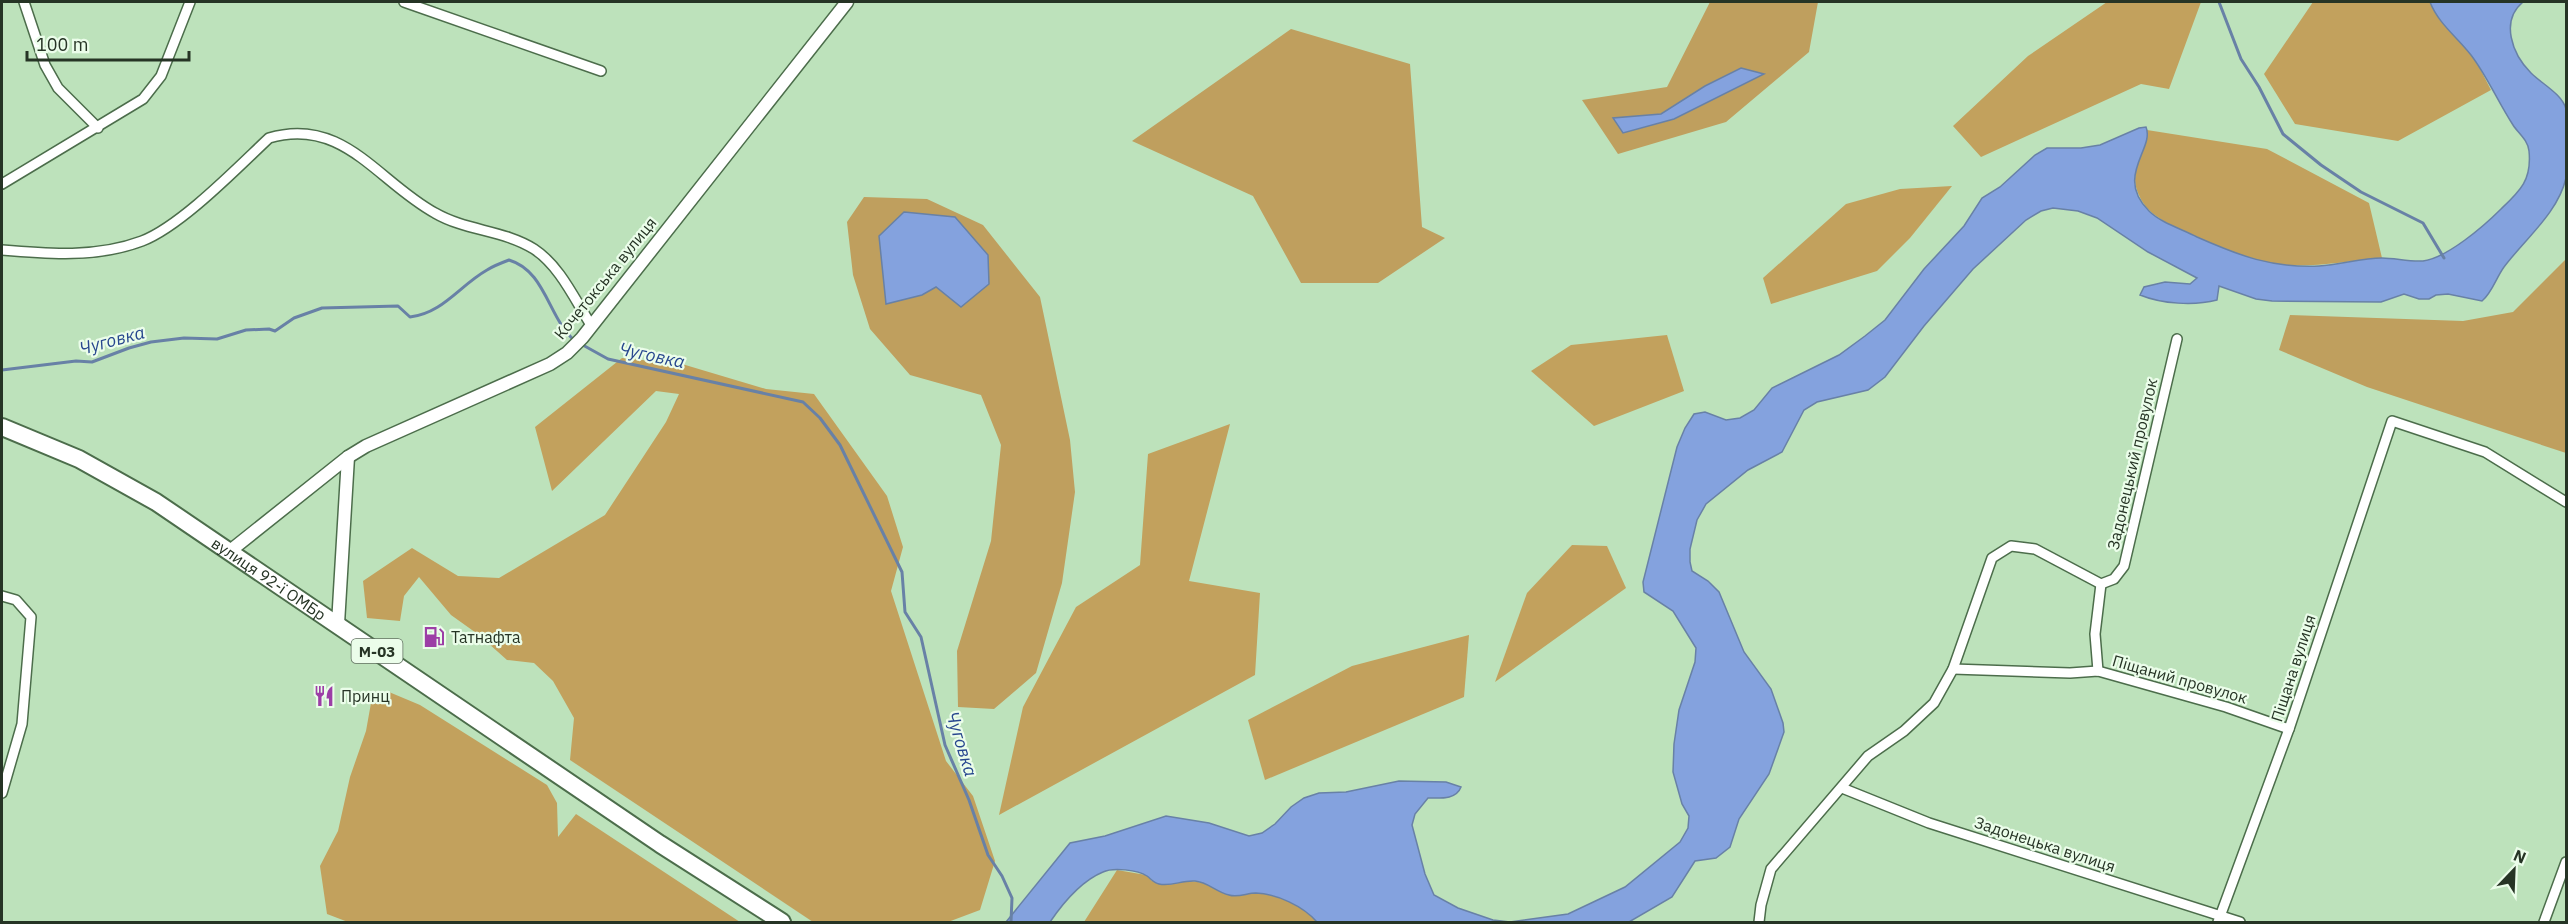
<svg xmlns="http://www.w3.org/2000/svg" width="2568" height="924" font-family="'IBM Plex Sans',sans-serif">
	<style>
		.green { fill: #bf9f5e }
		.forest { fill: #c2a15d }
		.water { fill: #84a2de; stroke: #6881a6; stroke-width: 1.5 }
		.lines { fill: none; stroke-linecap: round; stroke-linejoin: round }
		.stream { stroke: #6881a6; stroke-width: 3 }
		.street-casing { stroke: #4c6d4b; stroke-width: 12 }
		.secondary-casing { stroke: #4c6d4b; stroke-width: 15 }
		.highway-casing { stroke: #4c6d4b; stroke-width: 20 }
		.street { stroke: #fff; stroke-width: 9 }
		.secondary { stroke: #fff; stroke-width: 12 }
		.highway { stroke: #fff; stroke-width: 16 }
		.labels { text-anchor: middle; dominant-baseline: central; stroke-width: 4.5; stroke-linejoin: round; paint-order: stroke }
		.shield { fill: #ebfdea; stroke: #617060; stroke-width: 1.5 }
		.shield-label { font-size: 15px; font-weight: bold; fill: #263425 }
		.street-label { font-size: 16px; fill: #263425; stroke: #ebfdea }
		.poi-label { font-size: 16px; fill: #263425; stroke: #ebfdea; text-anchor: start }
		.water-label { font-size: 18px; font-style: italic; fill: #27478e; stroke: #ebfdea }
	</style>
	<rect width="100%" height="100%" fill="#bde2bb"/>
	<g class="green">
		<polygon points="1710,2 1818,2 1809,52 1726,122 1618,154 1582,100 1667,87"/>
		<polygon points="1291,29 1410,64 1422,227 1445,238 1378,283 1301,283 1253,196 1132,141"/>
		<polygon points="864,197 927,199 983,225 1040,297 1070,440 1075,492 1062,583 1036,673 994,709 958,707 957,651 991,541 1001,445 981,395 910,375 870,329 853,275 847,222"/>
		<polygon points="2566,259 2566,453 2367,387 2279,350 2290,315 2463,321 2513,312"/>
	</g>
	<g class="forest">
		<polygon points="2107,2 2201,2 2169,89 2141,84 1981,157 1953,126 2028,56"/>
		<path d="M2313 2H2430C2438 24 2459 37 2473 57 2480 67 2485 79 2491 90L2398 141 2295 124 2264 74Z"/>
		<path d="M2147 130 2267 149 2369 203 2382 258C2345 261 2309 269 2272 264 2247 261 2167 228 2150 211 2144 206 2138 195 2136 187 2131 167 2147 150 2147 130Z"/>
		<polygon points="1952,186 1910,238 1877,271 1771,304 1763,278 1846,204 1900,189"/>
		<polygon points="1667,335 1684,391 1594,426 1531,371 1571,345"/>
		<polygon points="622,358 682,364 766,389 814,394 887,496 903,547 891,591 946,761 973,796 995,861 980,910 948,922 813,922 570,760 574,718 553,681 534,663 507,660 479,635 451,615 419,577 404,596 400,621 367,618 363,581 412,548 458,576 499,578 605,515 666,422 679,394 656,391 552,491 535,427"/>
		<polygon points="1230,424 1189,581 1260,593 1255,675 999,815 1023,707 1076,607 1140,565 1148,454"/>
		<polygon points="1572,545 1607,546 1626,588 1495,682 1527,593"/>
		<polygon points="1469,635 1464,697 1265,780 1248,720 1352,666"/>
		<polygon points="389,692 420,705 547,785 557,803 558,837 576,814 740,922 348,922 327,914 320,866 338,831 350,777 366,731 371,703"/>
		<path d="M1117 870 1146 875 1152 881C1168 881 1187 879 1203 883 1214 885 1222 892 1233 894 1241 895 1247 893 1256 893 1277 894 1303 906 1317 922H1084Z"/>
	</g>
	<g class="water">
		<path d="M2430 2H2523C2500 21 2512 54 2531 73 2542 84 2562 94 2566 109 2568 118 2566 131 2566 141 2566 153 2568 166 2566 178 2558 213 2525 239 2504 267 2496 278 2492 293 2482 301L2448 294 2436 295 2429 299H2419L2404 294 2381 302 2272 301 2256 299 2219 286 2217 300C2194 306 2162 304 2140 295L2144 287 2165 282 2190 284 2197 278 2148 252 2097 218 2078 211 2053 208 2041 211 2026 220 1973 269 1924 326 1885 377 1868 390 1817 402 1804 410 1782 452 1748 470 1706 504 1697 520 1690 549V562L1692 571 1708 581 1719 592 1744 652 1771 689 1783 723 1784 732 1769 774 1739 819 1730 847 1716 858 1695 861 1672 897 1629 922H1317C1303 906 1277 894 1256 893 1247 893 1238 898 1229 895 1216 892 1208 882 1195 881 1182 880 1171 887 1159 884 1154 883 1151 879 1147 876 1138 870 1113 867 1103 872 1081 881 1063 903 1050 922H1006L1070 843 1105 836 1166 816 1209 823 1249 836 1262 833 1275 824 1291 807 1304 798 1319 793 1346 792 1399 781 1446 782 1461 787C1456 800 1440 798 1428 798L1415 814 1412 825 1425 874 1434 895 1458 908 1493 920 1510 922 1568 914 1625 887 1680 842 1688 828 1689 816 1682 804 1673 772 1674 744 1679 710 1695 662 1696 648 1673 611 1644 592 1643 582 1677 447 1685 428 1694 414 1705 412 1726 420 1740 418 1754 410 1772 388 1839 355 1865 336 1885 320 1924 269 1964 226 1982 198 2000 187 2035 155 2047 148H2081L2100 145 2139 128 2146 127C2155 149 2114 176 2149 211 2161 223 2182 229 2197 237 2240 256 2271 268 2319 266 2340 265 2361 258 2382 258 2395 258 2409 262 2423 261 2447 258 2484 226 2501 209 2520 191 2532 180 2529 151 2528 140 2518 133 2513 125 2498 102 2487 76 2471 55 2457 37 2438 23 2430 2Z"/>
		<polygon points="1741,68 1764,74 1674,119 1623,133 1613,118 1661,114 1705,86"/>
		<polygon points="904,212 955,217 988,255 989,284 961,307 936,287 922,295 886,304 879,236"/>
	</g>
	<g class="lines">
		<g class="stream">
			<polyline points="2219,2 2241,59 2259,87 2283,134 2321,165 2361,192 2423,223 2444,258"/>
			<polyline points="581,344 608,359 803,402 820,418 840,445 902,572 905,612 921,637 945,745 969,800 988,855 1002,876 1012,898 1011,922"/>
			<path d="M2 370 76 361 92 362 129 348 151 342 184 338 217 339 246 330 269 329 275 331 294 318 322 308 398 306 410 317C443 313 459 286 487 270 493 266 501 263 509 260 546 271 548 318 575 341"/>
		</g>
		<defs>
			<g id="street">
				<polyline points="24,2 45,65 58,88 98,128"/>
				<polyline points="404,2 601,71"/>
				<polyline points="2,184 143,99 161,76 190,2"/>
				<path d="M2 250C48 254 97 258 142 241 181 226 237 168 269 138 343 116 378 182 435 213 466 231 504 230 534 249 560 266 575 300 591 325"/>
				<polyline points="2,596 16,600 31,617 22,724 2,793"/>
				<polyline points="1953,669 2070,673 2098,671 2226,707 2289,729"/>
				<polyline points="2098,671 2095,634 2101,584"/>
				<polyline points="1842,788 1929,823 2240,922"/>
				<polyline points="1759,922 1761,905 1771,869 1868,756 1904,731 1934,703 1953,669 1992,558 2011,546 2035,549 2101,584 2114,579 2124,566 2177,339"/>
				<polyline points="2218,922 2289,729 2392,421 2485,452 2566,502"/>
				<polyline points="2544,922 2566,862"/>
			</g>
			<g id="secondary">
				<polyline points="230,551 348,457 366,446 550,364 567,353 582,338 847,2"/>
				<polyline points="338,624 348,457"/>
			</g>
			<g id="highway">
				<path id="s1" d="M2 427 79 459 156 502 660 844 782 922"/>
			</g>
		</defs>
		<use href="#street" class="street-casing"/>
		<use href="#secondary" class="secondary-casing"/>
		<use href="#highway" class="highway-casing"/>
		<use href="#street" class="street"/>
		<use href="#secondary" class="secondary"/>
		<use href="#highway" class="highway"/>
	</g>
	<defs>
		<symbol id="fuel-bare" viewBox="-9 -9 18 18"><path d="M-5.5-6h7V0h2V4h1.3V-2.5L3-4.5l.8-.8L6-3V5H2.5V1h-1V6h-7ZM-4.2-4.7v3.2H.2V-4.7Z" fill="#9c3ea6" stroke="#ebfdea" stroke-width="2.5" paint-order="stroke"/></symbol>
		<symbol id="restaurant-bare" viewBox="-9 -9 18 18"><path d="M-5-6h1v4h1v-4h1v4h1v-4h1v5L-1.5 .5V6h-2V.5L-5-1ZM5-6V6H3V1.5H1.5Q1.5-4 5-6Z" fill="#9c3ea6" stroke="#ebfdea" stroke-width="2.5" paint-order="stroke"/></symbol>
	</defs>
	<g fill-rule="evenodd">
		<use href="#fuel-bare" x="419" y="622" width="30" height="30"/>
		<use href="#restaurant-bare" x="309" y="681" width="30" height="30"/>
	</g>
	<g class="labels">
		<rect class="shield" x="351.5" y="639" width="51" height="24" rx="4.5"/>
		<g class="shield-label">
			<text x="377" y="651">М-03</text>
		</g>
		<g class="street-label">
			<text transform="translate(605 278) rotate(-51)">Кочетокська вулиця</text>
			<text transform="translate(2132 464) rotate(-77)">Задонецький провулок</text>
			<text stroke="none"><textPath href="#s1" startOffset="308">вулиця 92-ї ОМБр</textPath></text>
			<text transform="translate(2293 668) rotate(-72)">Піщана вулиця</text>
			<text transform="translate(2180 679) rotate(16)">Піщаний провулок</text>
			<text transform="translate(2045 844) rotate(18)">Задонецька вулиця</text>
		</g>
		<g class="poi-label">
			<text x="451" y="637">Татнафта</text>
			<text x="341" y="696">Принц</text>
		</g>
		<g class="water-label">
			<text transform="translate(112 340) rotate(-15)">Чуговка</text>
			<text transform="translate(652 355) rotate(12)">Чуговка</text>
			<text transform="translate(962 744) rotate(73)">Чуговка</text>
		</g>
	</g>
	<rect width="2568" height="924" fill="none" stroke="#263425" stroke-width="6"/>
	<g transform="translate(2514 870) rotate(23)" stroke="#ebfdea" stroke-width="4.5" paint-order="stroke">
	<path d="M0-4.5L10 22L0 15L-10 22Z" fill="#263425"/>
	<text y="-9" font-size="16" font-weight="bold" text-anchor="middle" fill="#263425">N</text>
	</g>
	<path d="M27 51v9h162v-9" fill="none" stroke="#263425" stroke-width="3"/>
	<text x="36" y="51" font-size="18" fill="#263425" stroke="#ebfdea" stroke-width="4.5" paint-order="stroke">100 m</text>
</svg>
